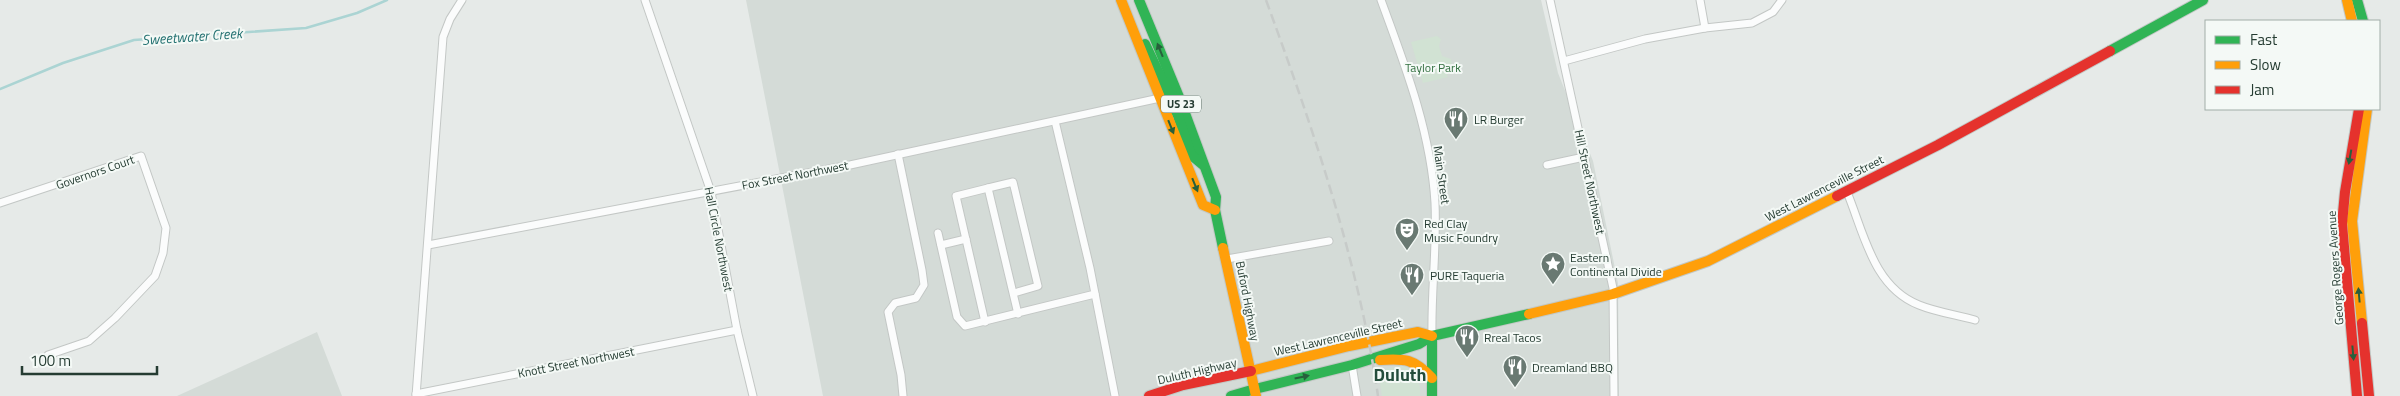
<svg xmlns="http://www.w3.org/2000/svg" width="2400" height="396" font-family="'Titillium Web',sans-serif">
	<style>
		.built { fill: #d4dbd7 }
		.green { fill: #d1e2d3 }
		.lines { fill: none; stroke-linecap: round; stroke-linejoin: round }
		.stream { stroke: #abd4d3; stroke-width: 2.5 }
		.street-casing { stroke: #c3c7c5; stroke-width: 9 }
		.fast-casing { stroke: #c2c8c5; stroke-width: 12 }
		.slow-casing { stroke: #c2c8c5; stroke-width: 12 }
		.jam-casing { stroke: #c2c8c5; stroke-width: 12 }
		.street { stroke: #fbfcfc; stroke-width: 7 }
		.fast { stroke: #30b455; stroke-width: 10 }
		.slow { stroke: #ff9f0a; stroke-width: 10 }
		.jam { stroke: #e5322d; stroke-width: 10 }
		.rail { stroke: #c7cbc9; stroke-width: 2.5; stroke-dasharray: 10 5; stroke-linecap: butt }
		.oneway { fill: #28603c }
		.labels { text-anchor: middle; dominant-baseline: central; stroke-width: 4; stroke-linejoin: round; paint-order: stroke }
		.shield { fill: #f4f9f6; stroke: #63756d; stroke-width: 1 }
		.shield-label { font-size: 11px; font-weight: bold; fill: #253c32 }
		.park-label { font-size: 12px; fill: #336f40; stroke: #f4f9f6 }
		.poi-label { font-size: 12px; fill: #253c32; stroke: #f4f9f6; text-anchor: start }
		.street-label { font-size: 12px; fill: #253c32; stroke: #f4f9f6 }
		.water-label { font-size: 14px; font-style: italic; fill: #257272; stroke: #f4f9f6 }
		.district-label { font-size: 18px; font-weight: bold; fill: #234c3b; stroke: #f4f9f6 }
	</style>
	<rect width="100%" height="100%" fill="#e6eae8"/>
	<g class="built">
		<polygon points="746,0 1541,0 1558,73 1593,161 1618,283 1619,396 823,396"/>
		<polygon points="317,332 342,396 177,396 232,371"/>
	</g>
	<g class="green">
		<polygon points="1437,36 1441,39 1439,46 1442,56 1451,59 1452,66 1446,72 1448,77 1423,83 1411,42"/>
		<path d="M1403 365C1416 372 1421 381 1420 396H1382L1378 371Z"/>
	</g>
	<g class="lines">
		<polyline class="stream" points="0,89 63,63 134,40 306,28 357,13 387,0"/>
		<defs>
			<g id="street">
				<polyline points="645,0 711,192 737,330 753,396"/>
				<path d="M1381 0C1405 65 1431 132 1435 203 1437 247 1431 292 1432 336"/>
				<polyline points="1550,0 1613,288 1614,396"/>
				<polyline points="1700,0 1705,28"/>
				<polyline points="1564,61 1645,39 1705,28 1752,23 1773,12 1782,0"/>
				<polyline points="1055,121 1090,268 1115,396"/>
				<polyline points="898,154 922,270 924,285 916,298 895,303 888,312 901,375 903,396"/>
				<polyline points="1547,165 1584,157"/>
				<path d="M1847 192C1864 233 1873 287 1919 305 1936 312 1957 315 1975 320"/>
				<polyline points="0,203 141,156 166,228 163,253 155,276 115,318 89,341 48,355"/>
				<polyline points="938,233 957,317 965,326 1095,294"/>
				<polyline points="428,245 850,165 1160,98"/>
				<polyline points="941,245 966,239"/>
				<polyline points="1227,259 1329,241"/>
				<polyline points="1014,293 1038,286 1013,182 988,188 1018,314"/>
				<polyline points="985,322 956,196 988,188"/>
				<polyline points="1352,365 1357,396"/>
				<polyline points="416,394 737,330"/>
				<polyline points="416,396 443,37 450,19 462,0"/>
			</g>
			<g id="fast">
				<polyline points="1139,0 1179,97 1216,197 1215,210 1223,248"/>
				<polyline points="2357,0 2363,21"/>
				<polyline points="1145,44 1169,94 1178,98"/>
				<polyline points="2110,51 2203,0"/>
				<polyline points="1163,100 1177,113 1191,155 1203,165"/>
				<polyline points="1432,336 1432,396"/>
				<polyline points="1255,389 1352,365 1419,344 1432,336 1529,314"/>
				<polyline points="1231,396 1255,389"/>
			</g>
			<g id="slow">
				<polyline points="1121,0 1203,205 1215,210"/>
				<polyline points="2347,0 2352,21"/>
				<polyline points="1223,248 1256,396"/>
				<polyline points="1529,314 1613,294 1708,261 1837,196"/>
				<polyline points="2362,323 2352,221 2367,109"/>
				<path d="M1380 360C1405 358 1414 359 1432 378"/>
				<polyline points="1251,371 1349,346 1418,332 1432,336"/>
			</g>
			<g id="jam">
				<polyline points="1837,196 1938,145 2110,51"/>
				<polyline points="2362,323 2369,396"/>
				<polyline points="1149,396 1183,385 1251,371"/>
				<polyline points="2357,396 2342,224 2345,192 2359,109"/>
			</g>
		</defs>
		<use href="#street" class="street-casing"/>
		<use href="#fast" class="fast-casing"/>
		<use href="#slow" class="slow-casing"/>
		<use href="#jam" class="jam-casing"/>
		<use href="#street" class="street"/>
		<use href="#fast" class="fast"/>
		<use href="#slow" class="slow"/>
		<use href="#jam" class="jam"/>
		<path class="rail" d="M1266 0C1313 129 1358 259 1378 396"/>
	</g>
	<defs><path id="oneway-solid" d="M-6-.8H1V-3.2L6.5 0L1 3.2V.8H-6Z" transform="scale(1.25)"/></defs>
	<g class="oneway">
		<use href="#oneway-solid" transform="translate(1160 50) rotate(-112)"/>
		<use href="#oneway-solid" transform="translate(1171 127) rotate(68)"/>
		<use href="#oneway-solid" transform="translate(2350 157) rotate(100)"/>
		<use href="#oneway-solid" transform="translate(1195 185) rotate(68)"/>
		<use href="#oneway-solid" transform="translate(2359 295) rotate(-95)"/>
		<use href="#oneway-solid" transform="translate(2353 353) rotate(85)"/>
		<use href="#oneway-solid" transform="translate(1302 377) rotate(-12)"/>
	</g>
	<defs>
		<symbol id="restaurant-pin" viewBox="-11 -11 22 30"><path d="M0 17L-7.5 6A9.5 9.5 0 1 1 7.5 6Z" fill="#697972" stroke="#f4f9f6"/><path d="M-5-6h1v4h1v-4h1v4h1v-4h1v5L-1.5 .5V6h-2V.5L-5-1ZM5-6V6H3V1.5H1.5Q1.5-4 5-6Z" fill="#fff"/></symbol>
		<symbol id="theatre-pin" viewBox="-11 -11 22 30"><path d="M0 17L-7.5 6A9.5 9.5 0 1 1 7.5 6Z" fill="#697972" stroke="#f4f9f6"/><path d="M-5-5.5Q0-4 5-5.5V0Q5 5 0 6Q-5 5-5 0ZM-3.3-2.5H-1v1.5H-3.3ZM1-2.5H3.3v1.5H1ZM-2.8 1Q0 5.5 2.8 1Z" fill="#fff"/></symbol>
		<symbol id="sight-pin" viewBox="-11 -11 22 30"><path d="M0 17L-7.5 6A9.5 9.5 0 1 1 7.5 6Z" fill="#697972" stroke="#f4f9f6"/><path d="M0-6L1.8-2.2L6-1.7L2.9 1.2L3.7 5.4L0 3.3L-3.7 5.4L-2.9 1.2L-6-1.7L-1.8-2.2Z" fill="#fff"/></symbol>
	</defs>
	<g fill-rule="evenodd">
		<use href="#restaurant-pin" x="1442" y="105" width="28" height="38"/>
		<use href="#theatre-pin" x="1393" y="216" width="28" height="38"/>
		<use href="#sight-pin" x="1539" y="250" width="28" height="38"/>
		<use href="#restaurant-pin" x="1398" y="261" width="28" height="38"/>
		<use href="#restaurant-pin" x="1453" y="323" width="28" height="38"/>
		<use href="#restaurant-pin" x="1501" y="353" width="28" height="38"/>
	</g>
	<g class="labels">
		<rect class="shield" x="1161" y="95.5" width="40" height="17" rx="4"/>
		<g class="shield-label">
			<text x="1181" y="104">US 23</text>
		</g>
		<g class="park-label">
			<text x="1433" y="67">Taylor Park</text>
		</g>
		<g class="poi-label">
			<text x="1474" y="119">LR Burger</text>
			<text x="1424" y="223">Red Clay<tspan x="1424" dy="14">Music Foundry</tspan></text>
			<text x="1570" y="257">Eastern<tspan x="1570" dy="14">Continental Divide</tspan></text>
			<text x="1430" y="275">PURE Taqueria</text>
			<text x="1484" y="337">Rreal Tacos</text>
			<text x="1532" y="367">Dreamland BBQ</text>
		</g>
		<g class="street-label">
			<text transform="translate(95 172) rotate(-19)">Governors Court</text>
			<text transform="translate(795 175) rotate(-11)">Fox Street Northwest</text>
			<text transform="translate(1442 175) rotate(82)">Main Street</text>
			<text transform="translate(1590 182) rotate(78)">Hill Street Northwest</text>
			<text transform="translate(1824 188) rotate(-27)">West Lawrenceville Street</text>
			<text transform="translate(719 239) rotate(79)">Hall Circle Northwest</text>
			<text transform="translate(2335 268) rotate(-94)">George Rogers Avenue</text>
			<text transform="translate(1248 301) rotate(79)">Buford Highway</text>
			<text transform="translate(1338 337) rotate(-13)">West Lawrenceville Street</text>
			<text transform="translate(576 362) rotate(-11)">Knott Street Northwest</text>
			<text transform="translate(1197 371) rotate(-13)">Duluth Highway</text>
		</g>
		<g class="water-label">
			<text transform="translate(192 36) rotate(-4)">Sweetwater Creek</text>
		</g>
		<g class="district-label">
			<text x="1400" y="374">Duluth</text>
		</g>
	</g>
	<rect x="2205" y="20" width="175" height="90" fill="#f4f9f6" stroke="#a1ada8"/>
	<rect x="2215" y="36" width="25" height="8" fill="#30b455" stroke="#a1ada8"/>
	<text x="2250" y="45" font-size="15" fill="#253c32">Fast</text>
	<rect x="2215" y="61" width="25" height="8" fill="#ff9f0a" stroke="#a1ada8"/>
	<text x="2250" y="70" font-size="15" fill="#253c32">Slow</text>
	<rect x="2215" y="86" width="25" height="8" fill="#e5322d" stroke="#a1ada8"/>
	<text x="2250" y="95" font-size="15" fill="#253c32">Jam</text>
	<path d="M22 366v8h135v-8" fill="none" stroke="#253c32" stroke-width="2.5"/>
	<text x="30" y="366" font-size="15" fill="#253c32" stroke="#f4f9f6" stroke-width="4" paint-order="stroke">100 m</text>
</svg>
